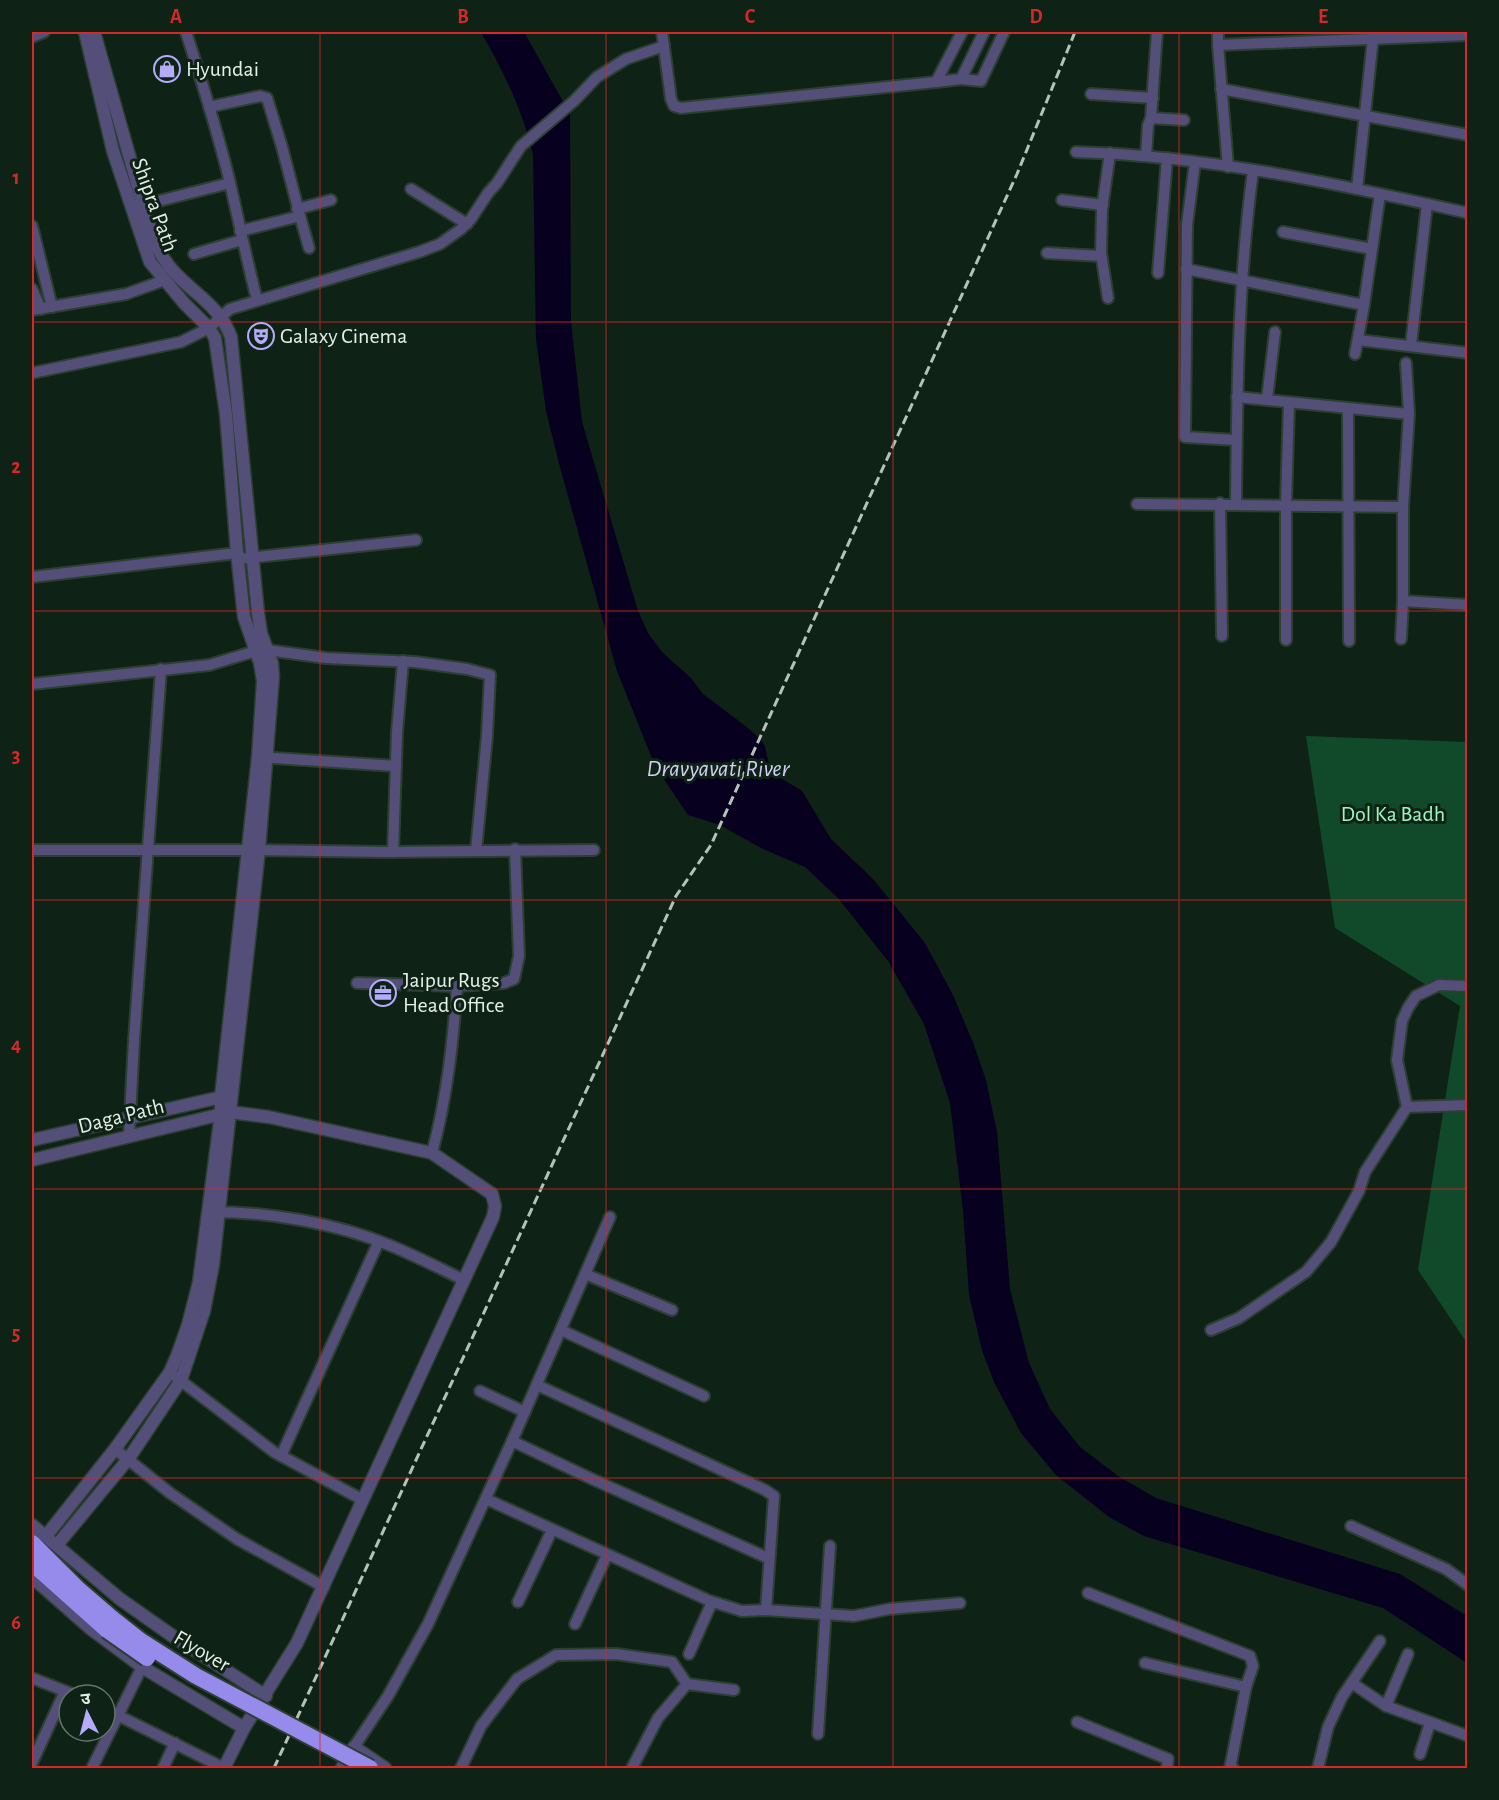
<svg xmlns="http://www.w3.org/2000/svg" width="1499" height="1800" font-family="'Alegreya Sans','Noto Sans Devanagari',sans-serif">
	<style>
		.green { fill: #104a2a }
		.water { fill: #07001f }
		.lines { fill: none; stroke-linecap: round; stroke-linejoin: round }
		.minor-casing { stroke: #2c3f32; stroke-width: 14 }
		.tertiary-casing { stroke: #2c3f32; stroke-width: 15 }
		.trunk-casing { stroke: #2c3f32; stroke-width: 20 }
		.minor { stroke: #544f79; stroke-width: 10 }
		.tertiary { stroke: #544f79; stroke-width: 12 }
		.trunk { stroke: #968aea; stroke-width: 16 }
		.rail { stroke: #b4c2b8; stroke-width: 3; stroke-dasharray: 9 4.5; stroke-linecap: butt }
		.trunk-bridge-casing { stroke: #2c3f32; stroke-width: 20; stroke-linecap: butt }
		.trunk-bridge { stroke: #968aea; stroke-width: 16 }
		.grid { fill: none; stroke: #d62828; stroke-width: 1.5; stroke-opacity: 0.55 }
		.labels { text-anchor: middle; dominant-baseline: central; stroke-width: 6; stroke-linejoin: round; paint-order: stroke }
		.poi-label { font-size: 22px; fill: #e4f0e7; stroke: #0e2215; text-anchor: start }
		.street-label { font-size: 22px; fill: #e4f0e7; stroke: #0e2215 }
		.park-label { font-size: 22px; fill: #9ef8bd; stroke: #0e2215 }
		.water-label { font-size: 24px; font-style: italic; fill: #d1cff1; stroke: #0e2215 }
		.neatline { fill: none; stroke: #d62828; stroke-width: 2 }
		.grid-label { font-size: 20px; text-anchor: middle; font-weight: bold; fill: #d62828 }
	</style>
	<rect width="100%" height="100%" fill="#0e2215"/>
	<polygon class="green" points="1306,736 1467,742 1467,1343 1418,1270 1460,1006 1335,928"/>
	<path class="water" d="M481 32H524L570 114 571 322 582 422 638 611 648 633 662 652 691 678 703 694 748 728 760 739 765 746 769 765 774 774 802 791 831 839 873 879 925 943 953 995 974 1045 986 1080 997 1132 1010 1289 1029 1363 1050 1409 1080 1447 1118 1476 1156 1498 1400 1574 1467 1616V1663L1383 1608 1144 1536 1109 1517 1056 1475 1021 1433 994 1382 982 1350 969 1295 963 1210 950 1103 924 1024 888 961 838 898 805 867 761 848 720 825 688 815 655 766 617 671 561 471 546 411 536 339 533 155C522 108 504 73 481 32Z"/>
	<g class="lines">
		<defs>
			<g id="minor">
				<path d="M186 32C202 82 218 132 230 183 239 222 247 261 257 300"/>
				<polyline points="662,32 671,99 674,106 681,108 936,82 962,32"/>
				<polyline points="1157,32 1151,118 1184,120"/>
				<polyline points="1218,32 1218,45 1228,167"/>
				<polyline points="32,37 44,32"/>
				<polyline points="1218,45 1468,35"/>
				<polyline points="961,79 981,81 1004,32"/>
				<polyline points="936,82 961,79 984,32"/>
				<polyline points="1221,89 1468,135"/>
				<polyline points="1091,94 1153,98"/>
				<polyline points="209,107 260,96 267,98 282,147 300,216 240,231"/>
				<path d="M1076 152C1208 156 1339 184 1468 213"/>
				<polyline points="1146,156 1148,125 1151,118"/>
				<polyline points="1195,162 1187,225 1185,437 1236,440"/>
				<polyline points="411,189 467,224"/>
				<polyline points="1357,189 1373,38"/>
				<polyline points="1062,200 1103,205"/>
				<polyline points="135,207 230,183"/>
				<polyline points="297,209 331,200"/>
				<polyline points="300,216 309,248"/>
				<polyline points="32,226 52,307"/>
				<polyline points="1283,232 1372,249"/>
				<polyline points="1047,253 1101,256"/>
				<polyline points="194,254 242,240"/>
				<polyline points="1186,269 1364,305 1380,194"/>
				<polyline points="1158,273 1167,158"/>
				<polyline points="32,289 41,309"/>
				<polyline points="1108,298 1101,253 1102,209 1110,153"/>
				<polyline points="32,310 126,294 165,280"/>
				<polyline points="1358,340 1468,353"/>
				<polyline points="1411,345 1427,204"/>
				<polyline points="1355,354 1364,305"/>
				<polyline points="32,373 181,342 209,328 230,309 419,252 440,244 461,229 471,219 488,193 497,183 521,146 574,101 597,77 626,59 664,46"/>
				<polyline points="1237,397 1409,414"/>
				<polyline points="1267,399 1275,332"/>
				<polyline points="1348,409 1349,641"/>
				<polyline points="1220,503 1222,636"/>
				<polyline points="1137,504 1403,507 1403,601 1468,605"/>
				<path d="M1236 504C1237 392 1238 281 1253 171"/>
				<polyline points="1403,507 1409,414 1406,363"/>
				<polyline points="238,559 416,540"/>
				<polyline points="32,577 237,553"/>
				<polyline points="1401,639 1403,601"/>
				<polyline points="1286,640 1286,504 1289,403"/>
				<polyline points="32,684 209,665 256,651 267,650 326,658 415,662 467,669 490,675 487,736 476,851"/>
				<polyline points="259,757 396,766"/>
				<polyline points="32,850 248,850 386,852 594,850"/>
				<polyline points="393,852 397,732 403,661"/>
				<polyline points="357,983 457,986 504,983 514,979 519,956 515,849"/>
				<polyline points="1407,1107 1468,1105"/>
				<polyline points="129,1136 134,1040 161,669"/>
				<path d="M432 1153C447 1098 453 1042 457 986"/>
				<path d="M212 1212C270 1212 335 1223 389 1245 414 1255 439 1268 464 1280"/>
				<polyline points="585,1274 672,1310"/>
				<polyline points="561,1330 704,1396"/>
				<polyline points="1211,1330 1239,1318 1306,1272 1331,1242 1359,1191 1365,1172 1407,1107 1397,1060 1402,1021 1408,1008 1416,996 1439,985 1468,986"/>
				<polyline points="176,1377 274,1452 363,1500"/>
				<polyline points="537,1385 765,1490 774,1496 766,1610"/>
				<polyline points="480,1391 525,1412"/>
				<polyline points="512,1441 592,1479 768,1558"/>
				<polyline points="115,1449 170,1493 237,1539 324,1587"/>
				<polyline points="281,1456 379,1241"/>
				<polyline points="486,1499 710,1601 742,1611 766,1610 854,1616 889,1609 960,1603"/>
				<polyline points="1351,1526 1446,1569 1468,1585"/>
				<polyline points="1088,1593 1250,1656 1253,1666 1246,1687 1230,1768 1233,1768"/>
				<polyline points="518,1602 552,1530"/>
				<polyline points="575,1624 607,1555"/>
				<polyline points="689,1654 712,1602"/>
				<polyline points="1145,1663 1246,1687"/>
				<polyline points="32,1678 75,1695"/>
				<polyline points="1352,1683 1386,1706 1468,1736"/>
				<polyline points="687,1684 734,1690"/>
				<polyline points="1386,1706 1408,1654"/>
				<polyline points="105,1709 224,1768"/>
				<polyline points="1077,1722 1168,1759 1167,1768"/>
				<polyline points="818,1734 830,1546"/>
				<polyline points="354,1747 388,1696 428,1624 512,1441 610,1217"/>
				<polyline points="1420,1754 1430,1723"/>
				<polyline points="32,1763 65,1691"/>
				<polyline points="92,1768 142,1667"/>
				<polyline points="163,1768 175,1743"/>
				<polyline points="461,1768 481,1726 517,1679 556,1655 616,1654 672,1662 687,1684 658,1718 632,1768"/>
				<polyline points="1318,1768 1328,1727 1342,1697 1380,1641"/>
			</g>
			<g id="tertiary">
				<polyline points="32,1140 226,1096"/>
				<polyline points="32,1160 230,1112 269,1117 432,1153 492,1194 495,1206 493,1217 297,1643 244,1728 224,1768"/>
				<polyline points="32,1525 120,1599 174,1637 266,1696"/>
				<polyline points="46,1536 115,1449 170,1372 177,1356 188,1325 199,1282 221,1113 221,1097 258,757 263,681 260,663 244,617 237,553 226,414 215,338 209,328 184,303 150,262 113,151 85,32"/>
				<path d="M57 1545 129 1458 181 1380 204 1311 213 1265 259 850 273 677 272 663 261 633 258 613 231 337C220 307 197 296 176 274 166 264 159 252 153 239L94 32"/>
				<polyline points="32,1577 91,1629 142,1667 244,1728"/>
				<polyline points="342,1768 354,1747 385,1768"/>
			</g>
			<g id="trunk">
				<polyline points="32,1543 77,1588 113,1619"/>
				<polyline points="32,1563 107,1630"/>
			</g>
		</defs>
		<use href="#minor" class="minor-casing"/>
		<use href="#tertiary" class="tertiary-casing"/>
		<use href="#trunk" class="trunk-casing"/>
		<use href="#minor" class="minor"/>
		<use href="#tertiary" class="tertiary"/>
		<use href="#trunk" class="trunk"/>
		<polyline class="rail" points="274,1768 676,896 711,845 1017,174 1075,32"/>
		<defs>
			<g id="trunk-bridge">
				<polyline points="113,1619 141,1641 196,1676 370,1768"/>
				<polyline points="107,1630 147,1658"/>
			</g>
		</defs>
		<use href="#trunk-bridge" class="trunk-bridge-casing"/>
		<use href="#trunk-bridge" class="trunk-bridge"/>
	</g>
	<path class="grid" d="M320 32V1768M606 32V1768M893 32V1768M1179 32V1768M32 322H1468M32 611H1468M32 900H1468M32 1189H1468M32 1478H1468"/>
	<defs>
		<symbol id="shop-ring" viewBox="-11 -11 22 22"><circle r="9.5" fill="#0e2215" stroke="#b4acf9" stroke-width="1.5"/><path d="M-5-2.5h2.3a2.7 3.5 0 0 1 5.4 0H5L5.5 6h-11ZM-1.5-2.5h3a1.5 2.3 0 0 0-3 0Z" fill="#b4acf9"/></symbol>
		<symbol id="theatre-ring" viewBox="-11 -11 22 22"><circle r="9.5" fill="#0e2215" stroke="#b4acf9" stroke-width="1.5"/><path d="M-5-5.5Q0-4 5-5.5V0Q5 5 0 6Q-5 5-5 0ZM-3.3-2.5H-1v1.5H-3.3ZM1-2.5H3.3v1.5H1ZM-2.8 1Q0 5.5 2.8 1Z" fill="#b4acf9"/></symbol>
		<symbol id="office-ring" viewBox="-11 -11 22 22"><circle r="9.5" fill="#0e2215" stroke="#b4acf9" stroke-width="1.5"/><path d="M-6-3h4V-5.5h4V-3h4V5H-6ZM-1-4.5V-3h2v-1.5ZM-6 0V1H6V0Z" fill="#b4acf9"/></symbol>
	</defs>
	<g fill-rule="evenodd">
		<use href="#shop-ring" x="152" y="54" width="30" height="30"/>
		<use href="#theatre-ring" x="246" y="321" width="30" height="30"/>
		<use href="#office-ring" x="368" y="978" width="30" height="30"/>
	</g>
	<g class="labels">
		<g class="poi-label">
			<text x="186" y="69">Hyundai</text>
			<text x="280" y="336">Galaxy Cinema</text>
			<text x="403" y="980">Jaipur Rugs<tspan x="403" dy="25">Head Office</tspan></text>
		</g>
		<g class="street-label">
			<text transform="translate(155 205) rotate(70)">Shipra Path</text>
			<text transform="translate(121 1116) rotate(-14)">Daga Path</text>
			<text transform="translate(202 1651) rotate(30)">Flyover</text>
		</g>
		<g class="park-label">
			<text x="1393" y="814">Dol Ka Badh</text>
		</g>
		<g class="water-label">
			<text x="718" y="769">Dravyavati River</text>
		</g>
	</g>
	<rect width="1499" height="1800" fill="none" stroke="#0e2215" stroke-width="66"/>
	<g transform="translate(87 1713) rotate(354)"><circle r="28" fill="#0e2215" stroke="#647469" stroke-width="1.5"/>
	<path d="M0-4.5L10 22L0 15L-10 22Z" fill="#b4acf9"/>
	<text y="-9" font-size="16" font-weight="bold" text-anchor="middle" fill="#e4f0e7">उ</text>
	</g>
	<rect x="33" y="33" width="1433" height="1734" class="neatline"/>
	<g class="grid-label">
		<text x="176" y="23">A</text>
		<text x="463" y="23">B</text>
		<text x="750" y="23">C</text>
		<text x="1036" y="23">D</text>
		<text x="1323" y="23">E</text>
		<text x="16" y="184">1</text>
		<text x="16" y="473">2</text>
		<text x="16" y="762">3</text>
		<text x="16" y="1051">4</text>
		<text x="16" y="1340">5</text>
		<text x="16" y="1629">6</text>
	</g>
</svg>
